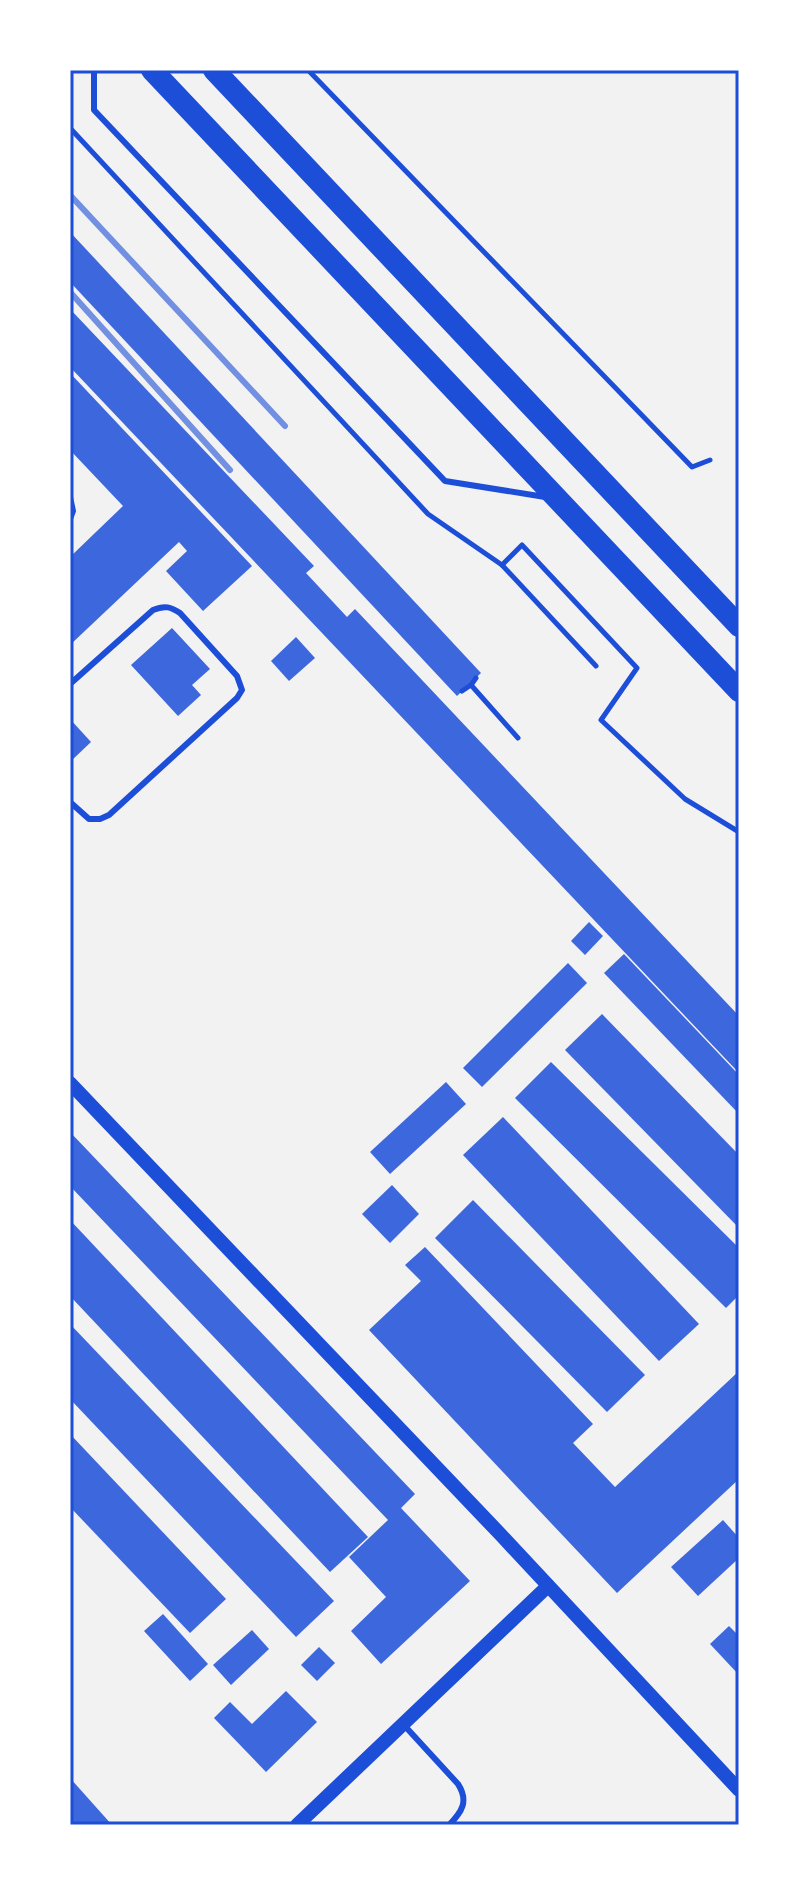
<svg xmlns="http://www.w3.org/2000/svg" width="809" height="1895" font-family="Mulish,sans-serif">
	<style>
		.building { fill: #3d67dc }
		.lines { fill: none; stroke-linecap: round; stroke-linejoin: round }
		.path { stroke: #1d4ed8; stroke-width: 5 }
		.service { stroke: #1d4ed8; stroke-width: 6 }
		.tertiary { stroke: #1d4ed8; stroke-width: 14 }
		.trunk { stroke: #1d4ed8; stroke-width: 22 }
		.rail { stroke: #7290e2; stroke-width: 6 }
		.neatline { fill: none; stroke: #1d4ed8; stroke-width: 3 }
	</style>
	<rect width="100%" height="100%" fill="#f2f2f2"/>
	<g class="building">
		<polygon points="70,232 481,673 457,696 70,282"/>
		<polygon points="70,309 314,566 306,573 347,617 355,609 739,1016 739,1073 70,367"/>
		<polygon points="70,373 252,566 203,611 166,571 187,551 179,542 70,645 70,557 123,506 70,450"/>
		<polygon points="172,628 210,669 192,685 201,695 178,716 131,665"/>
		<polygon points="296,637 315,658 289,681 271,661"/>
		<polygon points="70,719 91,742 70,762"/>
		<polygon points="589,922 603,936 585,955 571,941"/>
		<polygon points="624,954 739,1075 739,1114 604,973"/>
		<polygon points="568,963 587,983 482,1087 463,1068"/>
		<polygon points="602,1014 739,1155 739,1228 565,1050"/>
		<polygon points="551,1062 739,1248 739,1295 726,1308 515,1098"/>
		<polygon points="446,1082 466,1104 390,1174 370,1152"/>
		<polygon points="503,1117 699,1324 659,1361 463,1155"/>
		<polygon points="70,1132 415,1494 401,1508 470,1581 381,1664 351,1631 386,1597 349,1557 388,1520 70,1186"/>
		<polygon points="392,1185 419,1214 390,1243 362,1214"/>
		<polygon points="473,1200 645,1375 607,1412 435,1238"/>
		<polygon points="70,1220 368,1537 330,1572 70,1296"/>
		<polygon points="425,1247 593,1424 573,1443 615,1487 739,1371 739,1479 617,1593 369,1330 421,1281 405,1265"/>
		<polygon points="70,1324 334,1601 296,1637 70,1399"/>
		<polygon points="70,1434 226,1599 190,1633 70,1507"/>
		<polygon points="723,1520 739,1538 739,1558 698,1596 671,1567"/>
		<polygon points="163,1614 208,1664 190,1681 144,1631"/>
		<polygon points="729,1626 739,1636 739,1675 710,1644"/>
		<polygon points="252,1630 269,1649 231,1685 213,1665"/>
		<polygon points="319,1647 335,1663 317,1681 301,1665"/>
		<polygon points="286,1691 317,1722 266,1772 214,1718 230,1702 252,1724"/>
		<polygon points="70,1778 112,1825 70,1825"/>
	</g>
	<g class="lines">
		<g class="path">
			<polyline points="308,70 692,467 710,460"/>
			<polyline points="70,128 428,514 502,565 596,666"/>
			<polyline points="502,565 522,545 637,668 601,720 685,799 739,832"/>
			<polyline points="471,685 518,738"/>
			<polyline points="462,691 471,685 476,678"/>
		</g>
		<g class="service">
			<polyline points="94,70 94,110 445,481 545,497"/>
			<polyline points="70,497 73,511 70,519"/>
			<path d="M70 684 153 610C165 605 171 607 180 613L237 676 242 690 237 698 109 815 100 819H89L70 802"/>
			<path d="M403 1724 458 1784C469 1801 462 1812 449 1825"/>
		</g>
		<g class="tertiary">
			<polyline points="70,1083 501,1535 739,1790"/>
			<polyline points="297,1825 548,1586"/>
		</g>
		<g class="trunk">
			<polyline points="152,70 739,691"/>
			<polyline points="214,70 739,626"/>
		</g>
		<g class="rail">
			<polyline points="70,195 285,426"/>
			<polyline points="70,292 230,470"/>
		</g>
	</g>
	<rect width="809" height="1895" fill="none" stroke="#ffffff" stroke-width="144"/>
	<rect x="72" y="72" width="665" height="1751" class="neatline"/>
</svg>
